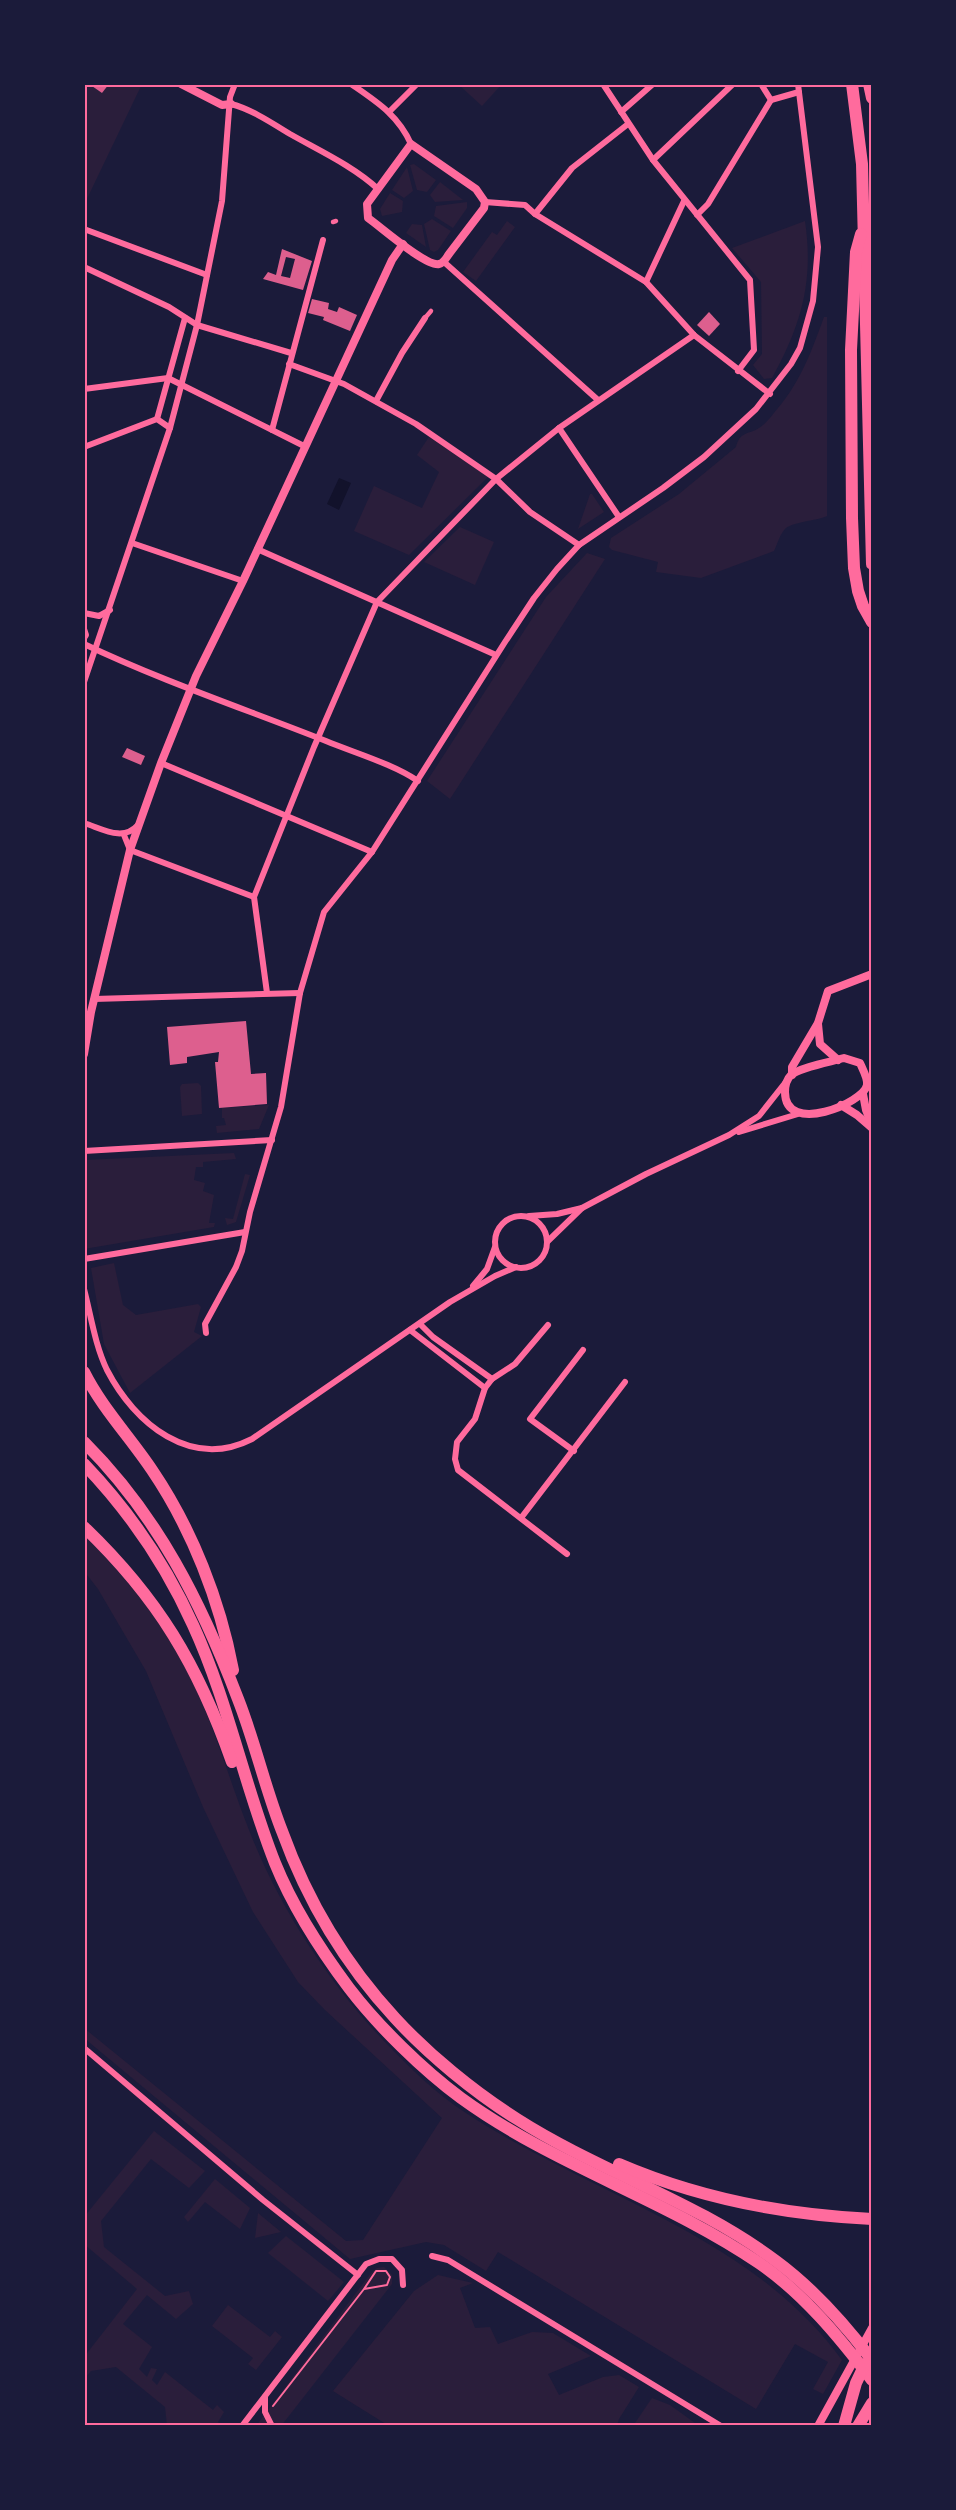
<svg xmlns="http://www.w3.org/2000/svg" width="956" height="2510" font-family="Ubuntu,sans-serif">
	<style>
		.green { fill: #2a1e3b }
		.water { fill: #12122b }
		.building { fill: #dd5f8e; fill-rule: evenodd }
		.lines { fill: none; stroke-linecap: round; stroke-linejoin: round }
		.path { stroke: #ff6b9d; stroke-width: 2 }
		.pedestrian { stroke: #ff6b9d; stroke-width: 4.5 }
		.minor { stroke: #ff6b9d; stroke-width: 6 }
		.tertiary { stroke: #ff6b9d; stroke-width: 8 }
		.motorway { stroke: #ff6b9d; stroke-width: 12 }
		.neatline { fill: none; stroke: #ff6b9d; stroke-width: 2 }
	</style>
	<rect width="100%" height="100%" fill="#1b1b3a"/>
	<g class="green">
		<polygon points="84,84 89,84 102,93 109,84 142,84 84,205"/>
		<polygon points="458,84 502,84 482,106"/>
		<polygon points="414,164 436,180 427,192 417,190 410,165"/>
		<polygon points="407,167 413,191 404,198 392,190"/>
		<polygon points="440,182 463,200 435,202 430,195"/>
		<polygon points="390,193 403,201 402,212 382,216 380,209"/>
		<polygon points="467,202 467,208 453,228 434,216 436,206"/>
		<polygon points="432,219 451,231 438,250 434,252 430,250 424,224"/>
		<polygon points="507,221 515,227 476,281 463,272 492,232 497,235"/>
		<path d="M805 221C814 282 801 325 772 378L764 379 753 365 762 354 761 282 732 248Z"/>
		<polygon points="412,224 422,225 426,247 406,233"/>
		<path d="M824 317H827V516C816 521 791 522 785 529 780 534 777 545 774 551L701 578 656 572 658 562 612 550 609 547 611 538 679 494 736 447C740 431 748 435 759 428 766 424 773 414 778 408 801 381 812 350 824 317Z"/>
		<polygon points="429,437 488,477 409,555 354,531 374,486 422,508 439,472 417,455"/>
		<polygon points="590,494 592,494 604,512 578,529"/>
		<polygon points="460,527 494,542 475,585 424,562"/>
		<polygon points="587,553 605,559 450,799 427,781 546,597"/>
		<polygon points="198,1083 201,1086 202,1114 182,1116 180,1087 182,1084"/>
		<polygon points="269,1105 259,1129 217,1133 216,1126 226,1125 224,1118 222,1118 222,1108"/>
		<polygon points="234,1153 236,1159 203,1162 203,1167 196,1167 194,1180 205,1183 203,1191 214,1195 209,1223 215,1223 214,1227 84,1249 84,1160"/>
		<polygon points="245,1174 250,1175 236,1222 227,1225 225,1218 233,1219"/>
		<polygon points="114,1263 123,1305 136,1315 198,1304 201,1307 194,1332 202,1336 130,1393 104,1344 91,1268"/>
		<path d="M84 1534C120 1572 154 1612 182 1657 189 1668 193 1682 198 1694 218 1738 231 1785 249 1830 278 1905 328 1982 383 2040 408 2066 436 2094 466 2113 592 2196 750 2234 842 2360L823 2394 813 2389 828 2362 795 2344 756 2409 498 2252 486 2271 444 2245 426 2242 350 2259 84 2038V2028L346 2241 363 2240 442 2118 325 2010 298 1982 253 1912 203 1807 146 1671 98 1589 84 1571Z"/>
		<polygon points="154,2131 205,2171 189,2188 151,2159 101,2221 104,2247 165,2296 189,2291 193,2304 176,2319 147,2295 123,2324 152,2347 139,2369 147,2377 151,2368 157,2369 152,2380 157,2385 165,2372 213,2410 217,2405 224,2412 218,2422 222,2426 167,2426 165,2407 116,2367 91,2371 84,2379 84,2357 137,2289 84,2244 84,2217"/>
		<polygon points="215,2179 250,2208 240,2229 205,2202 188,2222 184,2217"/>
		<polygon points="258,2213 281,2232 255,2238"/>
		<polygon points="286,2236 344,2282 328,2301 268,2253"/>
		<polygon points="384,2267 392,2275 392,2284 281,2426 256,2426 371,2273 377,2268"/>
		<polygon points="438,2275 473,2283 460,2288 475,2328 490,2327 498,2344 532,2332 553,2333 591,2356 548,2374 559,2395 603,2377 619,2375 639,2387 619,2419 617,2426 389,2426 333,2391 414,2291"/>
		<polygon points="228,2305 270,2337 275,2331 282,2337 256,2370 248,2364 253,2358 212,2326"/>
		<polygon points="652,2398 670,2405 699,2426 633,2426"/>
	</g>
	<polygon class="water" points="339,478 351,483 339,510 327,504"/>
	<g class="building">
		<polygon points="89,84 109,84 102,93"/>
		<path d="M282 249 312 261 303 290 263 279 268 272 276 275ZM286 257 295 259 290 278 281 276Z"/>
		<polygon points="312,299 329,303 328,309 337,312 339,307 357,315 350,331 323,320 324,317 308,313"/>
		<polygon points="709,312 720,324 709,336 697,325"/>
		<polygon points="127,748 145,756 141,765 122,757"/>
		<polygon points="246,1021 251,1074 266,1073 267,1104 219,1108 215,1062 218,1062 219,1052 187,1057 187,1063 170,1065 167,1027"/>
	</g>
	<g class="lines">
		<polyline class="path" points="273,2406 364,2289 376,2271 386,2271 390,2277 387,2285 364,2289"/>
		<g class="pedestrian">
			<polyline points="333,222 336,221"/>
			<polyline points="425,318 431,311"/>
		</g>
		<g class="minor">
			<path d="M351 84C377 102 398 115 411 144"/>
			<polyline points="603,84 653,160 750,280 754,350 738,371"/>
			<polyline points="761,84 771,100"/>
			<polyline points="771,100 799,92"/>
			<path d="M231 104C251 109 272 123 290 134 320 151 353 166 378 189"/>
			<polyline points="390,111 417,84"/>
			<polyline points="621,112 653,84"/>
			<polyline points="653,160 733,84"/>
			<polyline points="485,202 525,205 535,214 646,282 694,335 770,394"/>
			<polyline points="535,214 572,168 628,124"/>
			<polyline points="697,215 708,204 771,100"/>
			<polyline points="84,229 207,275"/>
			<polyline points="444,262 598,400"/>
			<polyline points="84,267 169,307 197,325 291,353"/>
			<polyline points="646,282 684,201"/>
			<polyline points="289,364 344,384 416,424 496,479 530,512 579,545"/>
			<polyline points="84,389 168,378 304,446"/>
			<polyline points="376,401 402,353 425,318"/>
			<polyline points="157,419 185,318"/>
			<polyline points="559,428 619,517"/>
			<polyline points="272,430 323,240"/>
			<polyline points="84,447 157,419 170,428"/>
			<polyline points="132,543 243,581"/>
			<polyline points="257,549 496,655"/>
			<polyline points="84,613 99,616 110,610"/>
			<polyline points="84,629 86,635 84,638"/>
			<path d="M84 644C162 681 245 709 326 741 355 753 393 764 418 781"/>
			<polyline points="84,682 170,428 197,325 222,201 230,97 235,84"/>
			<polyline points="161,763 372,852"/>
			<path d="M84 823C103 829 123 842 138 825"/>
			<polyline points="124,835 130,850 254,897"/>
			<polyline points="267,993 254,897 314,747 377,602 496,479 559,428 694,335"/>
			<polyline points="94,999 300,993"/>
			<polyline points="739,1132 798,1114"/>
			<polyline points="84,1151 272,1140"/>
			<circle cx="521" cy="1242" r="26"/>
			<polyline points="529,1216 557,1214 582,1208"/>
			<polyline points="548,1241 582,1208 646,1174 729,1135 759,1116 785,1083"/>
			<polyline points="84,1259 245,1232"/>
			<polyline points="473,1286 487,1269 495,1247"/>
			<path d="M84 1289C91 1316 95 1345 107 1370 135 1424 191 1470 252 1439L450 1302 495 1276 516 1267"/>
			<polyline points="420,1324 433,1337 492,1379"/>
			<polyline points="548,1325 515,1364 492,1379 485,1388 475,1419 457,1442 455,1459 458,1470 567,1554"/>
			<polyline points="410,1330 485,1388"/>
			<polyline points="206,1333 205,1324 236,1267 242,1251 250,1212 281,1107 300,993 324,912 372,852 505,642 534,598 557,569 579,545 663,488 704,457 756,409 791,364 800,348 813,301 818,247 798,84"/>
			<polyline points="574,1451 530,1419 583,1350"/>
			<polyline points="521,1518 625,1382"/>
			<polyline points="84,2048 263,2200 358,2275"/>
			<polyline points="432,2256 448,2260 721,2426"/>
			<polyline points="265,2397 265,2412 272,2426"/>
			<polyline points="242,2426 366,2264 379,2259 392,2259 402,2270 403,2285"/>
		</g>
		<g class="tertiary">
			<polyline points="181,84 222,105 231,104"/>
			<path d="M411 144 476 189 485 202 484 208 449 254C446 258 444 263 439 264 426 267 381 227 368 218L367 204Z"/>
			<polyline points="818,1024 820,1044 838,1060"/>
			<polyline points="84,1054 91,1012 130,850 161,763 196,676 243,581 392,260 403,244"/>
			<path d="M844 1058 860 1063C863 1070 868 1078 867 1085 864 1103 785 1136 785 1092 785 1085 786 1080 791 1075 801 1067 830 1062 844 1058Z"/>
			<polyline points="792,1075 792,1067 818,1023 828,991 872,974"/>
			<polyline points="863,1094 866,1110 872,1125"/>
			<polyline points="841,1105 857,1115 872,1128"/>
			<polyline points="818,2426 872,2328"/>
		</g>
		<g class="motorway">
			<polyline points="852,84 862,164 872,564"/>
			<polyline points="869,84 872,98"/>
			<polyline points="861,234 856,252 851,350 852,518 854,568 858,591 863,606 872,622"/>
			<path d="M84 1372C102 1408 130 1437 152 1470 192 1529 220 1601 233 1670"/>
			<path d="M84 1442C158 1516 201 1602 238 1699 255 1742 265 1788 282 1831 307 1900 345 1964 395 2018 429 2055 474 2092 517 2119 600 2172 696 2201 776 2261 814 2289 844 2323 872 2360"/>
			<path d="M84 1464C129 1511 166 1565 193 1625 228 1701 244 1785 275 1863 292 1905 322 1952 349 1988 378 2026 423 2070 461 2098 553 2165 665 2199 759 2263 804 2294 839 2337 872 2380"/>
			<path d="M84 1527C158 1598 198 1665 232 1762"/>
			<path d="M619 2164C698 2198 787 2215 872 2219"/>
			<polyline points="844,2426 856,2383 865,2364"/>
			<polyline points="858,2426 872,2403"/>
		</g>
	</g>
	<rect width="956" height="2510" fill="none" stroke="#1b1b3a" stroke-width="171"/>
	<rect x="86" y="86" width="784" height="2338" class="neatline"/>
</svg>
